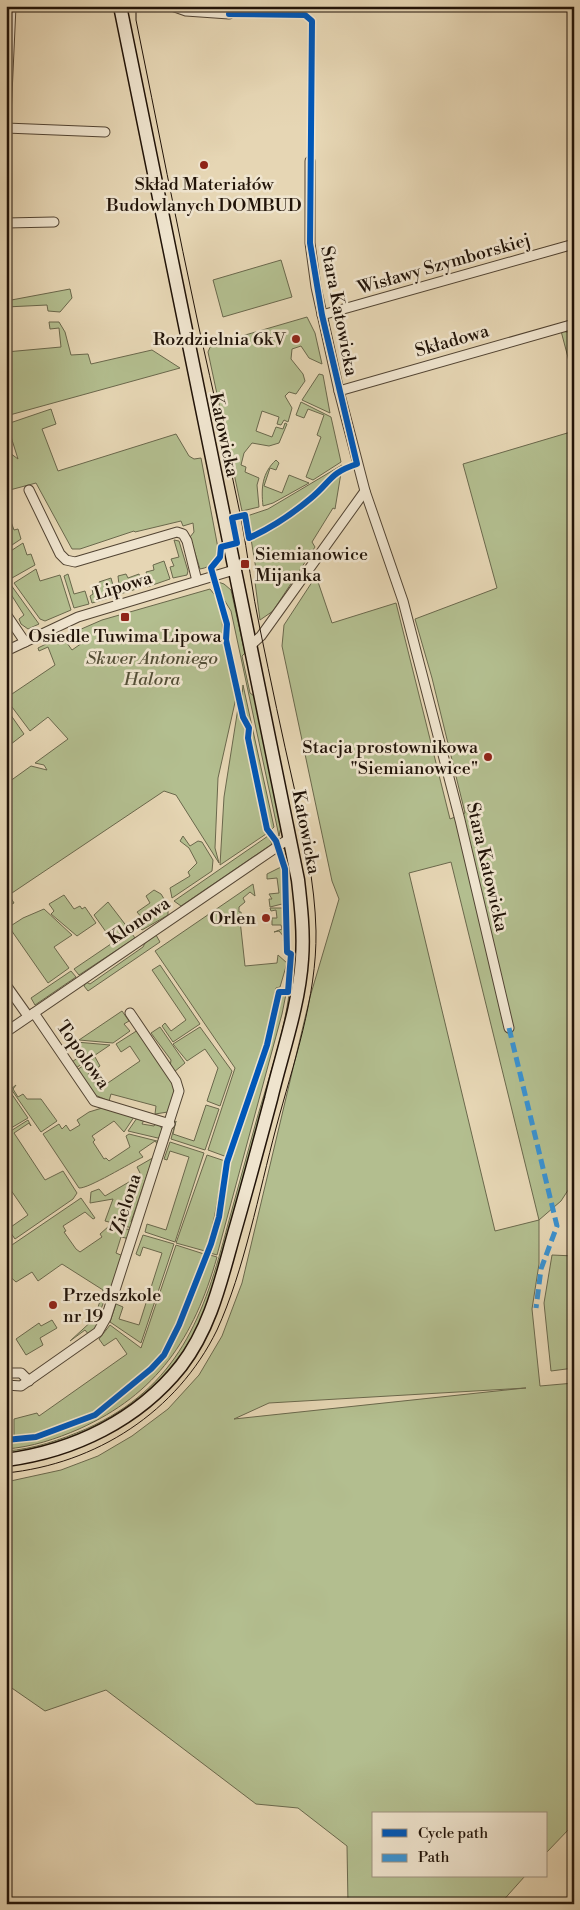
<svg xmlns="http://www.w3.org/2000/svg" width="580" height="1910" font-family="'Libre Bodoni',serif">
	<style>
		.green { fill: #b3be8f; stroke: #6a684c; fill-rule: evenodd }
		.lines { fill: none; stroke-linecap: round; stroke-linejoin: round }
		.street-casing { stroke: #524433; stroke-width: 11 }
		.secondary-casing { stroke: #211308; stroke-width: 15 }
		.street { stroke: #efe4ce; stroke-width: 9 }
		.secondary { stroke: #efe4ce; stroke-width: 12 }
		.tram { stroke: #211308; stroke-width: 1 }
		.quiet { stroke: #3a92d1; stroke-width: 5; stroke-dasharray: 10 5; stroke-linecap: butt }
		.cycleway-casing { stroke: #efe4ce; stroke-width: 9 }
		.cycleway { stroke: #0057b8; stroke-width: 6 }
		.poi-dot { fill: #8f2418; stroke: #efe4ce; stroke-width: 2 }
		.labels { text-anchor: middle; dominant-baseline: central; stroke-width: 5; stroke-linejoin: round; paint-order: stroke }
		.poi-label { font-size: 18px; fill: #211308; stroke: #efe4ce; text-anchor: end }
		.street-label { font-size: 18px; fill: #211308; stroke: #efe4ce }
		.park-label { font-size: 18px; font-style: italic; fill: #544f37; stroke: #efe4ce }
	</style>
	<rect width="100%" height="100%" fill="#e6d6b4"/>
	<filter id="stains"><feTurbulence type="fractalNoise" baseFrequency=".004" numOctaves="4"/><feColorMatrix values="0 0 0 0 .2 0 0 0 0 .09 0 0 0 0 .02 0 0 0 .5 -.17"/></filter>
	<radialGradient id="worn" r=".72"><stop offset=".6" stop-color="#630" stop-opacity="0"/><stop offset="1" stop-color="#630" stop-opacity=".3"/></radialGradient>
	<g class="green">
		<polygon points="281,260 292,297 223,317 213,280"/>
		<polygon points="70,289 72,298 60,312 48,311 47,305 6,307 6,301"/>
		<polygon points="307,317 315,333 322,364 309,358 301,346 292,349 291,359 303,374 305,381 296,394 289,392 285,396 292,408 288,422 284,420 281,425 277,424 279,417 262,411 256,431 272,437 276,427 283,429 285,423 287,424 279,443 269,446 252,443 244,453 241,465 246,467 245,472 259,478 257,485 259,507 242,511 208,352 211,345"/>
		<polygon points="49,322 59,322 65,332 71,355 88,354 91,364 152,350 180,368 6,416 6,352 61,347 59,328 50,329"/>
		<polygon points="561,331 574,333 574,380"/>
		<polygon points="319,374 323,375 330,413 302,400"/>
		<polygon points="301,402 331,417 341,462 313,480 306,477 321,437 317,435 324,415 308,409 304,418 296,415"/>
		<path d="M51 409 56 424 42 429 58 471 176 434 189 456 194 459 201 458 218 548C219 560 212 567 200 569L190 537 194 532 193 523 183 526 181 521 135 532 134 531 80 549H72L36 483 6 491V461L10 453 18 459 7 424Z"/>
		<path d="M574 431V1181L561 1201 539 1220V1264L532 1309 540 1386 574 1383V1828H570L546 1853V1814H374V1876H525L500 1904H348L347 1846 298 1808 256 1804 106 1690 45 1711 6 1684V1482L61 1470 98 1456 132 1436 168 1409 199 1375 222 1336 242 1283 310 997 339 899 332 881 282 646 284 625 316 576 332 623 396 603 450 819 465 813 432 678 415 619 497 588 463 464ZM451 862 539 1220 495 1231 409 873ZM526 1388H525L234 1419 269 1403Z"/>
		<path d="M276 460 279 463 276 470 270 468 264 486 282 493 289 475 309 483 273 503 263 506C261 488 262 473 276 460Z"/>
		<polygon points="342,465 342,468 334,472 293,511 251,536 247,516 268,509"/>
		<path d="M341 473 335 509 333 508 312 542 315 547 273 611 260 620 255 582 258 581 251 539C273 529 292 517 310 501 320 493 329 477 341 473Z"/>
		<polygon points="10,519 14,530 18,529 21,539 6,549 6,522"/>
		<polygon points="174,540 179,541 188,571 187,575 173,578 170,567 174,566 171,559 179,557"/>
		<polygon points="23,543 27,555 31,554 35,565 12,578 6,570 6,554"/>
		<polygon points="164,561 170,579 147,587 145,580 149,579 146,572 154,570 153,565"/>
		<polygon points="36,569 40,581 60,575 71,610 45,621 40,619 14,583"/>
		<polygon points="68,574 74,594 85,591 89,604 74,608 64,576"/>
		<polygon points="126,574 128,578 139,574 143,587 120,594 118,576"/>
		<polygon points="111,578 116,596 92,603 90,596 93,594 92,589 100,586 99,582"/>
		<polygon points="218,582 224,584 231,590 245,653 242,656 250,693 254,696 280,818 281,827 279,836 231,611 223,598"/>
		<polygon points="11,585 39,624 28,629 21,624 19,619 24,615 7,588"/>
		<polygon points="210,589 218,599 222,614 223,641 236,698 218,778 215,848 219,863 176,795 164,791 9,895 14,903 10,905 6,904 6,784 31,766 47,770 44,765 35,763 68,739 48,717 30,731 9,703 12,700 9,696 55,665 48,647 39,651 38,648 62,636 72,650 85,641 79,630 102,620"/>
		<path d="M243 685 274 827 270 831 251 739C252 720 239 705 243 685Z"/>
		<polygon points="238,708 246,727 246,741 266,834 220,865 224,797"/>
		<polygon points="8,711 24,734 6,748 6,712"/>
		<polygon points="183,836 190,846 198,841 202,842 213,860 212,871 172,898 170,888 190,876 188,872 197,863 189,848 180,841"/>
		<polygon points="268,836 272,844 181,906 174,901"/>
		<polygon points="281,867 285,897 287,944 283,941 285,938 279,931 274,932 282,929 281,925 272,925 272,918 277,918 276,910 271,911 270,908 283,908 282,904 270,907 269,899 272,899 269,894 279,893 277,878 267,879 267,874"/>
		<polygon points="253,884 255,896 250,892 243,898 245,902 239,907 239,912 241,912 242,919 240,920 245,966 277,963 278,955 287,963 280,987 276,988 266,1040 227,1157 208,1150 235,1068 155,951"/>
		<polygon points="154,890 161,894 166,902 142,918 137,912 150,903 146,896"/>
		<polygon points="64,895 74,909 80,906 82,909 85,907 96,923 77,936 51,914 54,911 49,904"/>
		<polygon points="108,902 128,928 111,939 94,915"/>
		<polygon points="168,905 168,915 142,930 138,925"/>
		<polygon points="44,909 72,935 54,947 69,968 48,983 9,927 23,918"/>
		<polygon points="130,931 135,938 79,975 74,969"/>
		<polygon points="156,935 160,942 88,991 84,986 86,982 90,984 143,947 145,943"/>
		<path d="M290 964C301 990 272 1071 264 1100 254 1140 243 1180 232 1220 222 1256 214 1294 197 1328 159 1401 86 1441 6 1454V1451C34 1449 60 1440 86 1429 179 1387 204 1316 228 1224 237 1190 247 1156 256 1122 268 1079 294 1007 290 964Z"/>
		<polygon points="160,965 200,1024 173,1042 162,1026 165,1023 171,1031 186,1020 152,970"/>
		<polygon points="71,971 76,977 35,1005 31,998"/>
		<polygon points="282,993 286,994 282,1014 217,1255 210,1253 219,1225 232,1156 270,1045"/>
		<polygon points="122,1011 129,1021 124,1024 130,1031 113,1043 79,1040"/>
		<polygon points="160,1027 185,1063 174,1072 170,1067 171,1060 151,1033"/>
		<polygon points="200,1027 232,1071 220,1106 207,1101 218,1068 205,1049 187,1061 173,1044"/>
		<polygon points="138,1030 173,1080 176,1093 168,1112 155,1114 156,1106 111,1094 109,1101 95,1095 77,1070 95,1057 100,1066 88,1074 99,1089 140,1061 130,1046 121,1052 116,1044"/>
		<polygon points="76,1042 110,1045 76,1068 72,1062 80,1056 72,1045"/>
		<polygon points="16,1085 13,1089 18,1097 23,1094 27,1099 41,1099 57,1121 41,1132 11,1089"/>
		<polygon points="9,1090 28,1118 6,1131 6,1092"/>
		<polygon points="206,1105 219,1109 205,1150 171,1139 176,1121 173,1134 194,1141"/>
		<path d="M102 1108 134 1117 124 1132 114 1121 92 1136 95 1140 93 1142 104 1159 106 1158 109 1161 130 1147 126 1136 129 1134 161 1142 159 1146 155 1141 139 1152 143 1157C130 1163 88 1189 79 1188L43 1134 59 1124 62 1129 66 1125 70 1131 80 1125 77 1120 89 1112Z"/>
		<polygon points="137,1118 144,1120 142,1124 154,1126 157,1121 162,1129 162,1139 128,1131"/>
		<polygon points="28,1120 31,1126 29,1123 14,1133 45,1180 63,1171 77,1193 73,1199 15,1239 8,1229 28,1215 6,1183 6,1134"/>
		<polygon points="170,1142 204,1153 175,1242 145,1232 147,1224 166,1230 189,1157 170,1151 167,1160 164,1159"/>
		<path d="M207 1155 225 1161C218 1192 216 1220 205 1251L176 1243Z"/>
		<polygon points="156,1156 150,1170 149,1169 131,1222 135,1223 132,1228 105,1221 113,1199 90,1203 91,1192 99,1189 105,1196 141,1175 137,1167"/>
		<polygon points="81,1198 95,1218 93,1219 85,1212 63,1226 66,1231 64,1232 76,1249 80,1252 102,1237 100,1234 109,1226 132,1230 127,1242 126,1238 121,1237 116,1253 123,1256 109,1297 106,1296 101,1309 105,1311 99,1326 89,1335 85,1330 70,1341 95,1318 103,1290 62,1264 38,1281 32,1272 16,1282 6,1273 6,1249"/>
		<polygon points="143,1235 174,1244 141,1343 110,1322 116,1304 123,1307 119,1319 139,1325 162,1253 143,1247 140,1256 136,1254"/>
		<polygon points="176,1245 204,1254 177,1323 156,1361 91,1415 27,1437 6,1437 14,1437 14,1419 37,1413 39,1416 127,1354 116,1338 104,1346 99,1339 110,1325 141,1348"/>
		<path d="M210 1255 217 1257C194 1338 157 1394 79 1429 56 1439 32 1447 6 1449V1443L36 1440 95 1418 159 1366 182 1324Z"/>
		<polygon points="552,1255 574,1256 574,1368 551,1371 544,1303"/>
		<polygon points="52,1320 57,1328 40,1338 43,1345 26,1355 16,1339 39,1323 41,1326"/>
	</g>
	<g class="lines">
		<defs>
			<g id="street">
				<polyline points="172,6 186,11 229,14"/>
				<polyline points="6,116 11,6"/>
				<polyline points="6,128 105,132"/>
				<polyline points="310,161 310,243 316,287 339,391 365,491 403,601 460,820 509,1028"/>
				<polyline points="6,223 54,222"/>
				<polyline points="322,315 574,244"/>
				<polyline points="339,391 574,324"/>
				<polyline points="29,490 60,554 66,560 75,562 177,532 183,534 187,541 197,581"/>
				<polyline points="6,614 25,642"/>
				<polyline points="250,646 261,636 365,491"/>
				<polyline points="6,651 78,617 234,570"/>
				<polyline points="6,985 28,1016"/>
				<polyline points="34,1013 94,1101 170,1124"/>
				<polyline points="6,1032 290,838"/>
				<polyline points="6,1373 21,1373 29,1381"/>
				<polyline points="6,1385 21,1386 98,1332 106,1318 179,1091 176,1081 130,1013"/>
			</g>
			<path id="secondary" d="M6 1460C74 1451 138 1420 181 1366 211 1327 221 1280 234 1234 247 1189 259 1144 271 1099 282 1053 299 1006 302 959 304 933 301 906 298 880L120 6"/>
		</defs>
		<use href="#street" class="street-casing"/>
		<use href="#secondary" class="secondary-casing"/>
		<use href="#street" class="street"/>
		<use href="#secondary" class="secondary"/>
		<path class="tram" d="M6 1473C96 1464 177 1412 217 1330 244 1271 259 1192 276 1128 293 1064 317 998 316 931 315 883 304 835 294 787 282 735 271 682 260 629 252 592 248 555 241 518 228 454 213 392 199 328 177 226 157 123 136 20V6"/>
		<polyline class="quiet" points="509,1028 557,1226 541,1269 536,1308"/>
		<defs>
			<path id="cycleway" d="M6 1440 36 1437 95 1415 151 1369 164 1355 179 1325 211 1244 219 1217 227 1162 267 1045 279 992H288L291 954 287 952 285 869 276 841 267 829 248 738 249 728 243 717 226 640 227 624 211 568 220 557 221 547 237 543 232 518 245 515 249 538 251 537C273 527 292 514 310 499 331 482 329 473 357 464L322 315 310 243 312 21 305 15 229 14"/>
		</defs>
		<use href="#cycleway" class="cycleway-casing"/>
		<use href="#cycleway" class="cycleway"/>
	</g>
	<g class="poi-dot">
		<circle cx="204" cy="165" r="5"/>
		<circle cx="296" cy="339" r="5"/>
		<rect x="240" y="559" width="10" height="10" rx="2.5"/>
		<rect x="120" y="612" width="10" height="10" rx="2.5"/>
		<circle cx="488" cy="757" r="5"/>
		<circle cx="266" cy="918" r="5"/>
		<circle cx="53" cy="1305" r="5"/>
	</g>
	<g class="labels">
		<g class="poi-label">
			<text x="204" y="184" text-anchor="middle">Skład Materiałów<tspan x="204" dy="21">Budowlanych DOMBUD</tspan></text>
			<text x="286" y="339">Rozdzielnia 6kV</text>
			<text x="255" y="554" text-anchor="start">Siemianowice<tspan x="255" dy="21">Mijanka</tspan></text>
			<text x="125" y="636" text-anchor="middle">Osiedle Tuwima Lipowa</text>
			<text x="478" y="747">Stacja prostownikowa<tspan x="478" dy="21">"Siemianowice"</tspan></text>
			<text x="256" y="918">Orlen</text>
			<text x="63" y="1295" text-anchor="start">Przedszkole<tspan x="63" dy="21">nr 19</tspan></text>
		</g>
		<g class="street-label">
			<text transform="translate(444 264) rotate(-16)">Wisławy Szymborskiej</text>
			<text transform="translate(339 311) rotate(79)">Stara Katowicka</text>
			<text transform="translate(452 341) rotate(-16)">Składowa</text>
			<text transform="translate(224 435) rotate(78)">Katowicka</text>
			<text transform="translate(123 586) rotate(-17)">Lipowa</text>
			<text transform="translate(306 832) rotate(79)">Katowicka</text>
			<text transform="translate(487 867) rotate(77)">Stara Katowicka</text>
			<text transform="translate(139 921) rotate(-34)">Klonowa</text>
			<text transform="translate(83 1055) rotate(55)">Topolowa</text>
			<text transform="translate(126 1204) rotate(-72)">Zielona</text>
		</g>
		<g class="park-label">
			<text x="152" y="658">Skwer Antoniego<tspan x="152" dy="21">Halora</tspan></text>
		</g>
	</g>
	<rect width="580" height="1910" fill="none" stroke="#e6d6b4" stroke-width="25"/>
	<rect x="8" y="8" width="565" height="1895" fill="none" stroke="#211308" stroke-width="2.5"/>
	<rect x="12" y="12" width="555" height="1885" fill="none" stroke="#211308"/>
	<rect x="372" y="1812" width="175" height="65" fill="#efe4ce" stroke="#9d907f"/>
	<rect x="382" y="1829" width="25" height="8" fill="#0057b8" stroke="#9d907f"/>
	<text x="418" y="1838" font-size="15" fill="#211308">Cycle path</text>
	<rect x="382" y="1854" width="25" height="8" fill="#3a92d1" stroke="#9d907f"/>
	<text x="418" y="1862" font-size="15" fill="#211308">Path</text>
	<rect width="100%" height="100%" filter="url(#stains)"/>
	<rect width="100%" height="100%" fill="url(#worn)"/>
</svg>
